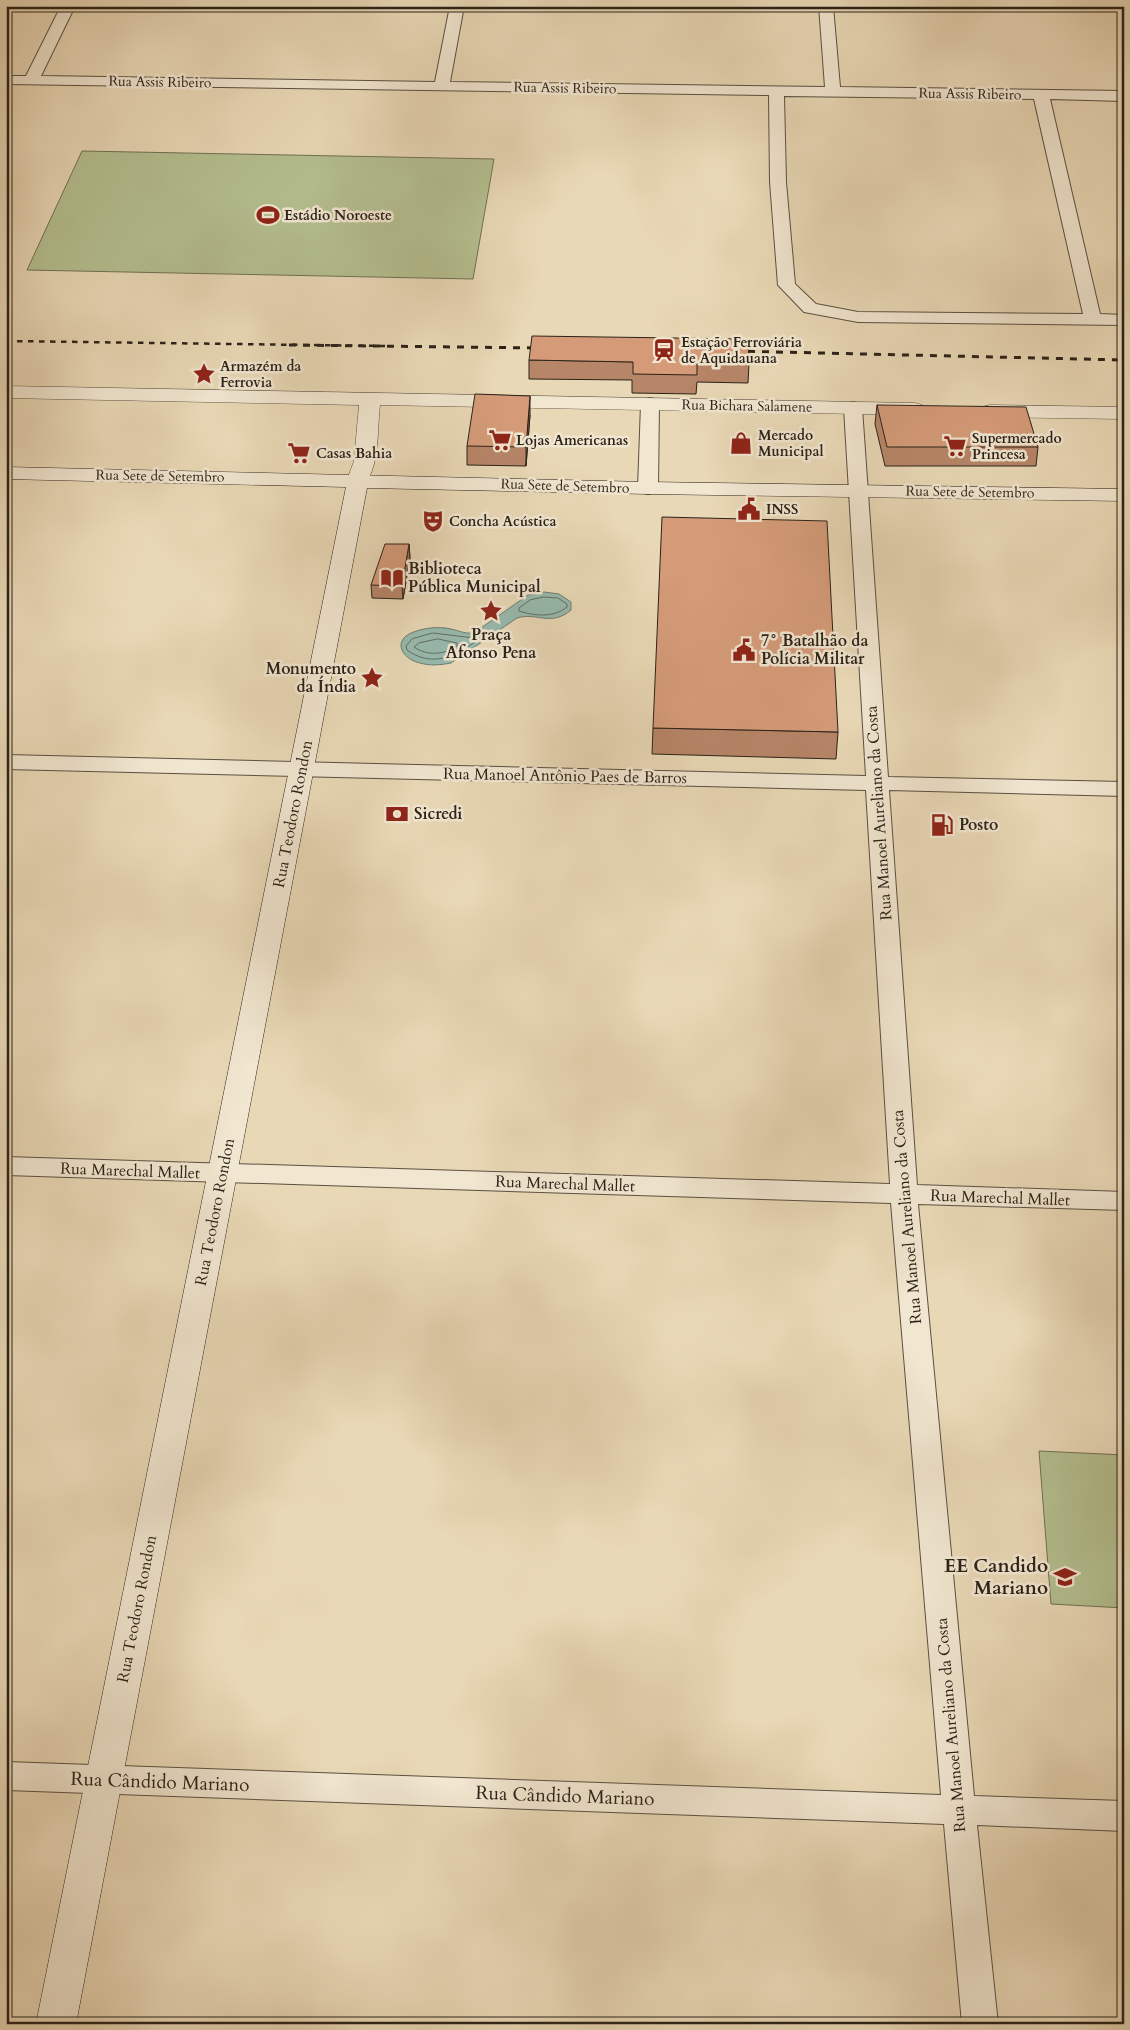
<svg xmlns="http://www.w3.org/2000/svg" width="1130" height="2030" font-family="Cardo,serif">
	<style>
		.green { fill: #b4bf90; stroke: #707054 }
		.water { fill: #97baae; stroke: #6c7d72 }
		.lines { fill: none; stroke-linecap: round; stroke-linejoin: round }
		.shore { stroke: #616e64; stroke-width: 1 }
		.minor-casing { stroke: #5a5040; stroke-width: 2 }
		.tertiary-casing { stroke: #5a5040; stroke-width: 1 }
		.secondary-casing { stroke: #2b2219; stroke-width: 1 }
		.minor { fill: #f1e6d0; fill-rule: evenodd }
		.tertiary { fill: #f1e6d0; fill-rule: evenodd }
		.secondary { fill: #f1e6d0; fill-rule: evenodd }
		.rail-far1 { stroke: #2b2219; stroke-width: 2.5; stroke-dasharray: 5.5 5.5; stroke-linecap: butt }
		.rail { stroke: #2b2219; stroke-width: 3; stroke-dasharray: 7 7; stroke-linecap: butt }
		.wall { fill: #b78568; stroke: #2b2219 }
		.shaded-wall { fill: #956c55; stroke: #2b2219 }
		.building { fill: #d59b79; stroke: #2b2219 }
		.labels { text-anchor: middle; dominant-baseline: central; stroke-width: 5; stroke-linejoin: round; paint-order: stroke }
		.far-street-label { font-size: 14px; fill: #2b2219; stroke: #f1e6d0 }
		.far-poi-label { font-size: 14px; font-weight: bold; fill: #2b2219; stroke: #f1e6d0; text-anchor: start }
		.poi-label { font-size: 16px; font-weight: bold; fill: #2b2219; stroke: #f1e6d0; text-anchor: start }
		.street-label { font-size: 16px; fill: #2b2219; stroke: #f1e6d0 }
		.near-poi-label { font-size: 19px; font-weight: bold; fill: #2b2219; stroke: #f1e6d0; text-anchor: end }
		.near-street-label { font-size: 19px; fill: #2b2219; stroke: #f1e6d0 }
	</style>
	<rect width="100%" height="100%" fill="#e9d8b6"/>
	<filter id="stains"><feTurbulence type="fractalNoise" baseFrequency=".004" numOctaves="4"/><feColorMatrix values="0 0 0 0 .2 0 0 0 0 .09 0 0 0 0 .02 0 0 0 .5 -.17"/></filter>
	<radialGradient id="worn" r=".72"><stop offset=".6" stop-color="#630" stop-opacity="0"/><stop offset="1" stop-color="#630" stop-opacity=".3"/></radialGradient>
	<g class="green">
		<polygon points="82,151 494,159 473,279 27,270"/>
		<polygon points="1039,1451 1124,1455 1124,1608 1051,1604"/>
	</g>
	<path class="water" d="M544 592 559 594 571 602V610C551 627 537 612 517 618L451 663C440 665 430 666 420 663 405 660 392 644 409 634 421 628 438 626 451 629 460 631 465 634 474 633L528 595Z"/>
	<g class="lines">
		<g class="shore">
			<path d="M544 597 558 598 567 604V607C553 618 535 616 519 611V608L530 600Z"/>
			<path d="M433 633 474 638 476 641C455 658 430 667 407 650L406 646 412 639Z"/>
			<path d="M438 639 457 643V646C444 655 427 656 414 647L419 643Z"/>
		</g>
		<defs>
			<g id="minor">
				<path d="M61 6H75L41 76 435 82 450 6H464L450 82 825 87 819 6H833L840 87 1124 91V101L1050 99 1100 314 1124 315V325L858 322 804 312 778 285 770 182 769 95 6 84V76H26ZM784 96 1034 99 1083 314 858 312 816 304 795 284 786 182Z"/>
				<polygon points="650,398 657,400 659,404 658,488 655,492 648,494 641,492 638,488 641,404 643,400"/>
				<polygon points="853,402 860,404 862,408 888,777 1124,782 1124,796 889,790 917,1185 1124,1192 1124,1210 918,1204 974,1796 1124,1801 1124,1831 977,1825 998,2024 962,2024 944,1824 6,1790 6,1762 941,1795 891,1203 6,1175 6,1157 890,1184 866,790 6,769 6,755 866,776 844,408 846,404"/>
			</g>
			<g id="tertiary">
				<path d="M6 386 915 403 922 405 925 409 922 413 915 415 380 405C377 430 380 464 365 484L358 486 351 484 347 480 354 461 359 405 6 398Z"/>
				<polygon points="990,405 1124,407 1124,419 990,417 983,415 980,411 983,407"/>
			</g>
			<polygon id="secondary" points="6,467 648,482 1124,489 1124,501 648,494 367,488 76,2024 36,2024 346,487 6,479"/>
		</defs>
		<use href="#minor" class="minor-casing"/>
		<use href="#tertiary" class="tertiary-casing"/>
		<use href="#secondary" class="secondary-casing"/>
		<use href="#minor" class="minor"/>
		<use href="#tertiary" class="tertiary"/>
		<use href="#secondary" class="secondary"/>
		<polyline class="rail-far1" points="6,341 385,346"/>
		<g class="rail">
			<polyline points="289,345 544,348"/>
			<polyline points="734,351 1124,360"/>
		</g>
	</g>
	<g class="wall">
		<polygon points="529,360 749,364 748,383 697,382 696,394 632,393 632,380 529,379"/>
		<polygon points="877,405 1038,447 1036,466 885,466 875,424"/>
		<polygon points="530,415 526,466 467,465 467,446"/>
		<polygon points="409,544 410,558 403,599 372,598 371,585"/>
		<polygon points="653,728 838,732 836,759 652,754"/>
	</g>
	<g class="shaded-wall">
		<polygon points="530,396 530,415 526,466 526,447"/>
		<polygon points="409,544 410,558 403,599 402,586"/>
	</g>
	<g class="building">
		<polygon points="532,336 748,339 749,364 697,363 697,375 633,374 633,362 529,360"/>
		<polygon points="475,394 530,396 526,447 467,446"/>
		<polygon points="877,405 1026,407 1038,447 887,447"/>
		<polygon points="662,517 827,521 838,732 653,728"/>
		<polygon points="385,544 409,544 402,586 371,585"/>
	</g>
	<defs>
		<symbol id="stadium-bare" viewBox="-9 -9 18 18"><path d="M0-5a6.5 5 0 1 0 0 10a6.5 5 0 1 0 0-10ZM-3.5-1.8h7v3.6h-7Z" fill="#8f2418" stroke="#f1e6d0" stroke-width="2.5" paint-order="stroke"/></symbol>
		<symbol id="station-bare" viewBox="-9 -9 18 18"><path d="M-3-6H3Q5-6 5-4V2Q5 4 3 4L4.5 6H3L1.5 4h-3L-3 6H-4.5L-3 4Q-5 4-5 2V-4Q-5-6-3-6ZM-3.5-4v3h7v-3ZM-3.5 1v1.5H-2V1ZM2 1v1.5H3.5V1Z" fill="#8f2418" stroke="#f1e6d0" stroke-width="2.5" paint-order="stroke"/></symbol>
		<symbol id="sight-bare" viewBox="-9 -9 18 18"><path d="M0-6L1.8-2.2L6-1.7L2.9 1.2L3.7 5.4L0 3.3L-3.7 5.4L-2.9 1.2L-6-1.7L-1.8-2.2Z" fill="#8f2418" stroke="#f1e6d0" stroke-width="2.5" paint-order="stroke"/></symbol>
		<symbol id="supermarket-bare" viewBox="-9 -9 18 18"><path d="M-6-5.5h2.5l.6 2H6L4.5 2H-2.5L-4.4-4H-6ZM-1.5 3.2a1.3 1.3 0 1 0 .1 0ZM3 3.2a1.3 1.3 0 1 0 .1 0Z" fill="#8f2418" stroke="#f1e6d0" stroke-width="2.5" paint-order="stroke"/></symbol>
		<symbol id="shop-bare" viewBox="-9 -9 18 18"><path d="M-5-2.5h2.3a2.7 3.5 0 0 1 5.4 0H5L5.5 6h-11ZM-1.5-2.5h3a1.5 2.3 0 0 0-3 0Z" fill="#8f2418" stroke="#f1e6d0" stroke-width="2.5" paint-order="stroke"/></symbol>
		<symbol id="civic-bare" viewBox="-9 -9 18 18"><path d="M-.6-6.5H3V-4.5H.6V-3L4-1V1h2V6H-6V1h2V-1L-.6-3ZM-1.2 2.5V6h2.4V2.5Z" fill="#8f2418" stroke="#f1e6d0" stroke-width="2.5" paint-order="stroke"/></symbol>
		<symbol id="theatre-bare" viewBox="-9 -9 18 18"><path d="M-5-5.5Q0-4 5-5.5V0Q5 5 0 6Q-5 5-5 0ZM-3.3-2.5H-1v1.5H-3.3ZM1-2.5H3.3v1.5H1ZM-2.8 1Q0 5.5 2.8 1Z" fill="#8f2418" stroke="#f1e6d0" stroke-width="2.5" paint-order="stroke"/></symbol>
		<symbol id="library-bare" viewBox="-9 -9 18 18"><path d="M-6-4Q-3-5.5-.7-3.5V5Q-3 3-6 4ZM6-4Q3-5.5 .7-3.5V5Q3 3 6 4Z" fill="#8f2418" stroke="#f1e6d0" stroke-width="2.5" paint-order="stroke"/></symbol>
		<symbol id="bank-bare" viewBox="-9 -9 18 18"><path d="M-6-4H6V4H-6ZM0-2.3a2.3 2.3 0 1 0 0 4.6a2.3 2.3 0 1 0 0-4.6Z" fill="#8f2418" stroke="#f1e6d0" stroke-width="2.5" paint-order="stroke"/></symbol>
		<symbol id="fuel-bare" viewBox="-9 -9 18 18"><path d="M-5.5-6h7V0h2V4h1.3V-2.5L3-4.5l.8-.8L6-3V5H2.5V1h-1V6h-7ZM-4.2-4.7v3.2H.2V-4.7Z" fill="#8f2418" stroke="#f1e6d0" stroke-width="2.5" paint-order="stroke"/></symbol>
		<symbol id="school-bare" viewBox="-9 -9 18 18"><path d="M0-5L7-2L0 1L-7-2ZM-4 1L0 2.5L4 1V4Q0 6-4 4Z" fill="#8f2418" stroke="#f1e6d0" stroke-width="2.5" paint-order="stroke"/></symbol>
	</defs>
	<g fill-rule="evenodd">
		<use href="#stadium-bare" x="252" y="199" width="32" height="32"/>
		<use href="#station-bare" x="648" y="334" width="32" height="32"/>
		<use href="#sight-bare" x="188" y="358" width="32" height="32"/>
		<use href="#supermarket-bare" x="484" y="424" width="32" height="32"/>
		<use href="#shop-bare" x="725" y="427" width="32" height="32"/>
		<use href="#supermarket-bare" x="939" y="430" width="32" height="32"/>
		<use href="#supermarket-bare" x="283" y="437" width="32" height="32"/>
		<use href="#civic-bare" x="733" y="493" width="32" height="32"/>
		<use href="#theatre-bare" x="417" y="505" width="32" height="32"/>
		<use href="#library-bare" x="376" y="562" width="32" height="32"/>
		<use href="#sight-bare" x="475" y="595" width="32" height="32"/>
		<use href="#civic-bare" x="728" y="634" width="32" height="32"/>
		<use href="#sight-bare" x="356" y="662" width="32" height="32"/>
		<use href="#bank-bare" x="381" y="798" width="32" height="32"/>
		<use href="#fuel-bare" x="926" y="809" width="32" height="32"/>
		<use href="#school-bare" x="1049" y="1561" width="32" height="32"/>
	</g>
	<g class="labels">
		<g class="far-street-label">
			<text transform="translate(160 82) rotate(1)">Rua Assis Ribeiro</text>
			<text transform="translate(565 88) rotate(1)">Rua Assis Ribeiro</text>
			<text transform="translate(970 94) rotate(1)">Rua Assis Ribeiro</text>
			<text transform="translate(747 406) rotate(1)">Rua Bichara Salamene</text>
			<text transform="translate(160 476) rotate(1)">Rua Sete de Setembro</text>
			<text transform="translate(565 486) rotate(2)">Rua Sete de Setembro</text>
			<text transform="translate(970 492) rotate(1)">Rua Sete de Setembro</text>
		</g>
		<g class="far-poi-label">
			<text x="284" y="215">Estádio Noroeste</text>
			<text x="681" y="342">Estação Ferroviária<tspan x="681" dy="16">de Aquidauana</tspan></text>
			<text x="220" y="366">Armazém da<tspan x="220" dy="16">Ferrovia</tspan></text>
			<text x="758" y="435">Mercado<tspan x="758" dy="16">Municipal</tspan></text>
			<text x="972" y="438">Supermercado<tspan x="972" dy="16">Princesa</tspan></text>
			<text x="516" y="440">Lojas Americanas</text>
			<text x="316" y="453">Casas Bahia</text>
			<text x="766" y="509">INSS</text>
			<text x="449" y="521">Concha Acústica</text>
		</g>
		<g class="poi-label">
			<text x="408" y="569">Biblioteca<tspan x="408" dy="18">Pública Municipal</tspan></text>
			<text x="491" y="635" text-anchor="middle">Praça<tspan x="491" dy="18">Afonso Pena</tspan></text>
			<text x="761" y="641">7° Batalhão da<tspan x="761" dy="18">Polícia Militar</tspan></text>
			<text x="356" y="669" text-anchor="end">Monumento<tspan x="356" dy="18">da Índia</tspan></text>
			<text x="414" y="814">Sicredi</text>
			<text x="959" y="825">Posto</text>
		</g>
		<g class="street-label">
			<text transform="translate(565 776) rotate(1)">Rua Manoel Antônio Paes de Barros</text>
			<text transform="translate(879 813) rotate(-94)">Rua Manoel Aureliano da Costa</text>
			<text transform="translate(293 814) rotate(-79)">Rua Teodoro Rondon</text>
			<text transform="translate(130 1171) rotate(2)">Rua Marechal Mallet</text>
			<text transform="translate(565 1184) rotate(2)">Rua Marechal Mallet</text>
			<text transform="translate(1000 1198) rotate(2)">Rua Marechal Mallet</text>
			<text transform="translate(215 1212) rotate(-79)">Rua Teodoro Rondon</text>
			<text transform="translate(907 1217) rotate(-95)">Rua Manoel Aureliano da Costa</text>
			<text transform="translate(137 1609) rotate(-79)">Rua Teodoro Rondon</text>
			<text transform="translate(951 1725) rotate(-95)">Rua Manoel Aureliano da Costa</text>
		</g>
		<g class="near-poi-label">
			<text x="1048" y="1566">EE Candido<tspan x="1048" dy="22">Mariano</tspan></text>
		</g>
		<g class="near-street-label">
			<text transform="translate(160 1782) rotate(2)">Rua Cândido Mariano</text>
			<text transform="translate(565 1796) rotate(2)">Rua Cândido Mariano</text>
		</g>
	</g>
	<rect width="1130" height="2030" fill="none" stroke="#e9d8b6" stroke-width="25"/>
	<rect x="8" y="8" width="1115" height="2015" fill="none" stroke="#2b2219" stroke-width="2.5"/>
	<rect x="12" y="12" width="1105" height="2005" fill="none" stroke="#2b2219"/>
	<rect width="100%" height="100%" filter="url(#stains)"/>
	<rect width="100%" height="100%" fill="url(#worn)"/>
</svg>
